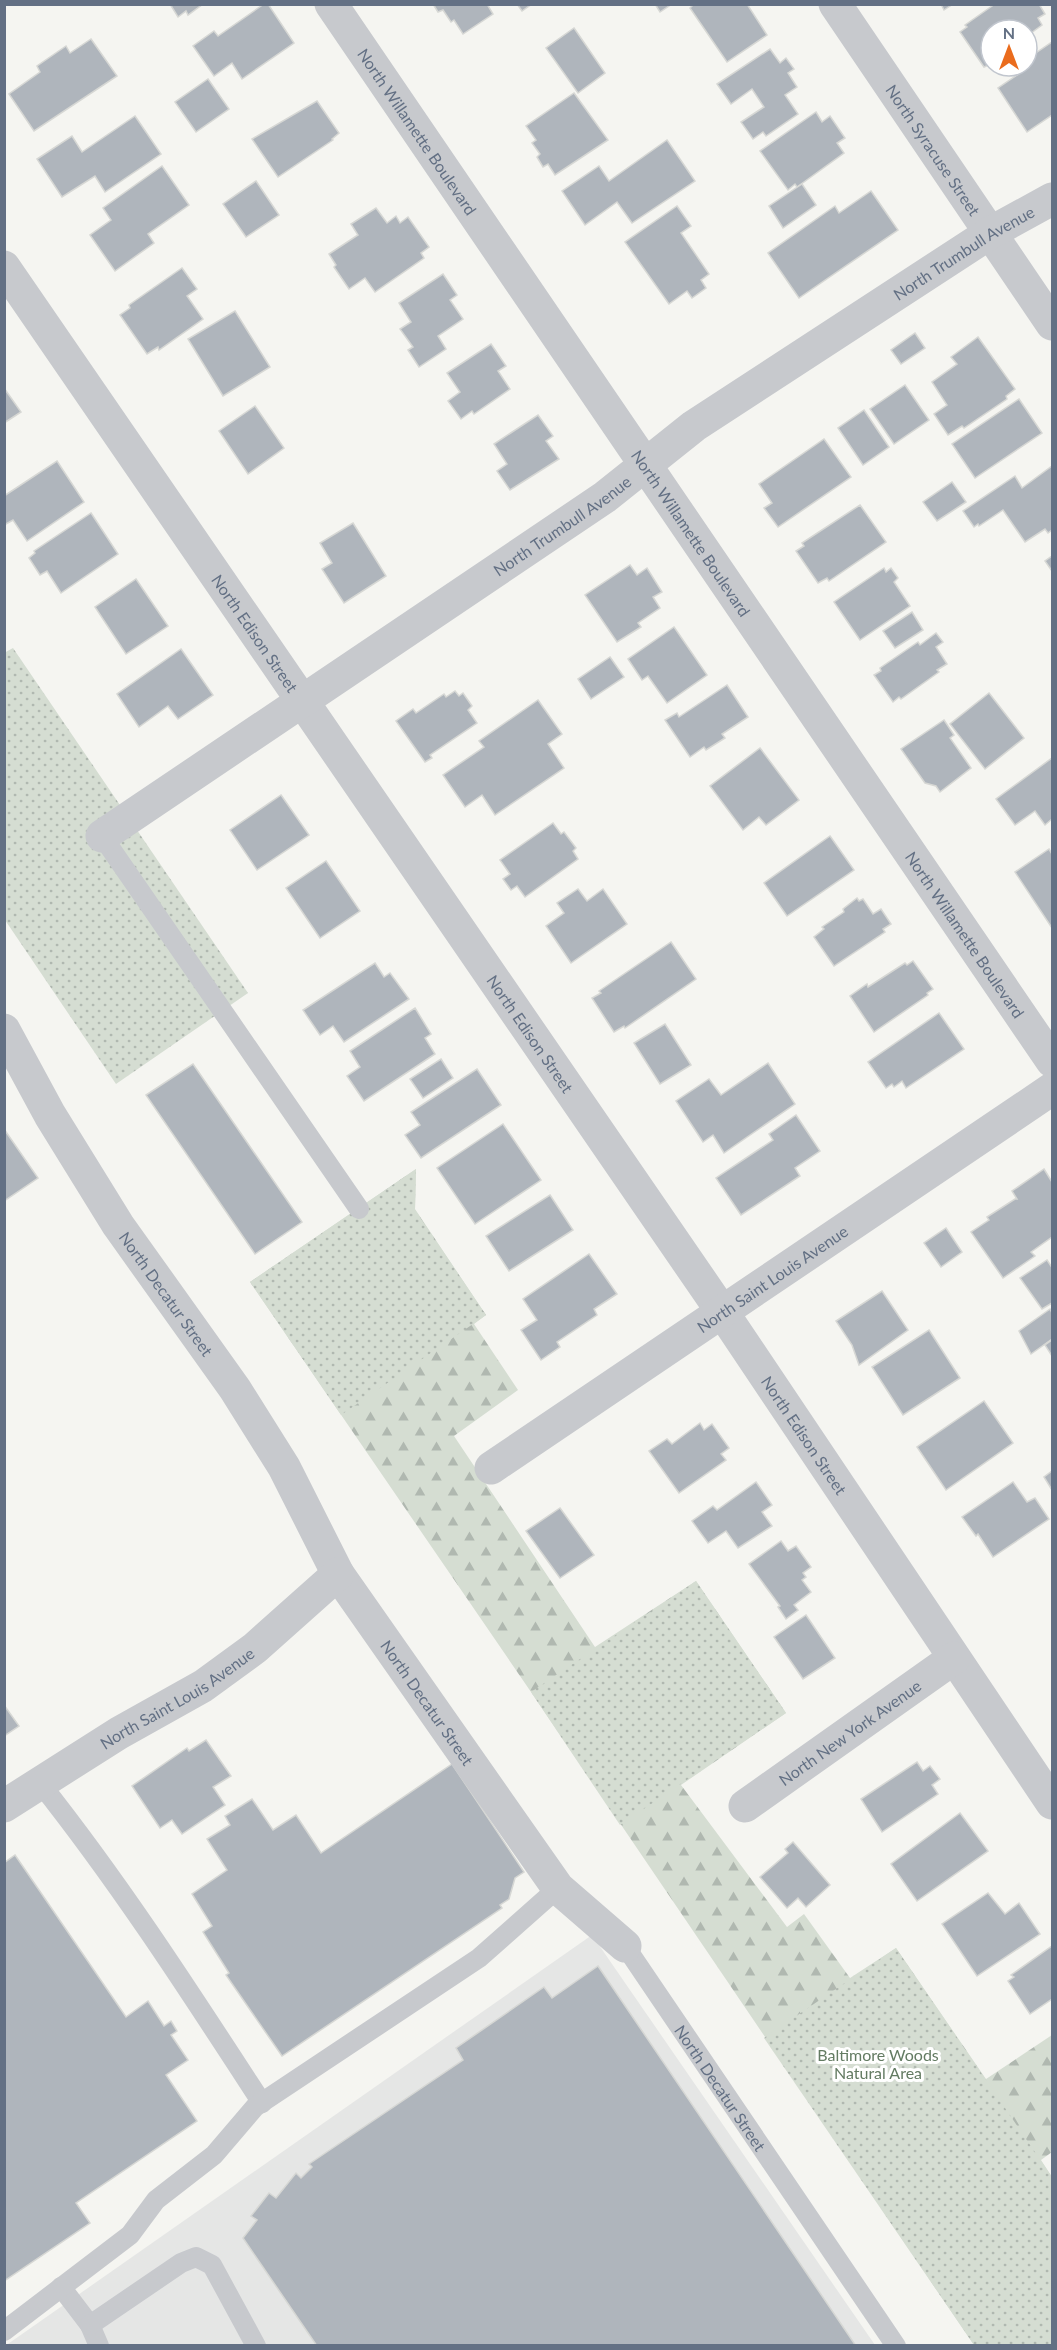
<svg xmlns="http://www.w3.org/2000/svg" width="1057" height="2350" font-family="Lato,sans-serif">
	<style>
		.built { fill: #e5e6e5 }
		.forest { fill: url(#forest-firs) }
		.park { fill: url(#park-dots) }
		.building { fill: #afb5bc; stroke: #d6d7d4; stroke-width: 1.5 }
		.lines { fill: none; stroke-linecap: round; stroke-linejoin: round }
		.lane { stroke: #c7c9cd; stroke-width: 20 }
		.street { stroke: #c7c9cd; stroke-width: 33 }
		.labels { text-anchor: middle; dominant-baseline: central; stroke-width: 6; stroke-linejoin: round; paint-order: stroke }
		.street-label { font-size: 16px; fill: #637084; stroke: #fff }
		.park-label { font-size: 16px; fill: #637b62; stroke: #fff }
	</style>
	<defs>
		<pattern id="forest-firs" width="22" height="20" patternUnits="userSpaceOnUse" patternTransform="scale(1.5)"><rect width="22" height="20" fill="#d5ddd2"/><path d="M5 1l3.5 6h-7zM16 11l3.5 6h-7z" fill="#b0b8b0"/></pattern>
		<pattern id="park-dots" width="8" height="8" patternUnits="userSpaceOnUse" patternTransform="scale(1.5)"><rect width="8" height="8" fill="#d5ddd2"/><path d="M2 2h.1M6 6h.1" fill="none" stroke="#b0b8b0" stroke-width="1.8" stroke-linecap="round"/></pattern>
	</defs>
	<rect width="100%" height="100%" fill="#f5f5f1"/>
	<polygon class="built" points="592,1935 875,2345 5,2346"/>
	<polygon class="forest" points="416,1169 415,1209 486,1315 474,1324 518,1390 454,1436 595,1647 696,1581 786,1713 681,1785 787,1927 804,1914 850,1978 896,1948 986,2079 1052,2035 1052,2152 1041,2160 1052,2177 1052,2345 974,2345 531,1692 250,1282"/>
	<g class="park">
		<polygon points="13,648 248,993 116,1084 5,920 4,653"/>
		<polygon points="416,1169 415,1210 486,1315 341,1415 250,1282"/>
		<polygon points="696,1581 786,1713 620,1825 531,1692"/>
		<polygon points="896,1948 1052,2177 1052,2345 974,2345 764,2038"/>
	</g>
	<g class="building">
		<polygon points="170,4 203,4 188,15 186,11 178,17"/>
		<polygon points="264,4 268,4 294,43 242,79 232,63 214,76 193,46 214,31 218,36"/>
		<polygon points="433,4 487,4 493,14 463,34 454,20 451,22 443,10 438,12"/>
		<polygon points="517,4 532,4 522,11"/>
		<polygon points="655,4 672,4 660,12"/>
		<polygon points="694,4 747,4 767,35 727,62 690,8"/>
		<polygon points="941,4 953,4 944,10"/>
		<polygon points="995,4 1039,4 1045,14 1038,18 1042,25 1027,36 1030,39 1027,41 1027,30 991,30 991,64 984,67 960,32 967,27 965,25"/>
		<polygon points="574,28 605,73 578,93 546,48"/>
		<polygon points="91,39 117,76 34,131 9,94 40,72 37,66 66,46 70,53"/>
		<polygon points="1052,42 1052,115 1027,132 998,88 1029,67 1027,59"/>
		<polygon points="770,49 780,63 786,58 794,69 788,73 797,87 785,95 798,114 766,136 763,132 753,139 741,122 764,107 752,89 731,104 717,84"/>
		<polygon points="208,79 229,109 196,132 175,102"/>
		<polygon points="574,93 608,140 555,175 548,164 543,167 537,157 540,154 532,143 536,140 526,126"/>
		<polygon points="317,101 339,133 332,139 333,140 278,177 252,139"/>
		<polygon points="816,112 822,122 830,116 845,138 837,143 844,153 797,187 795,184 788,190 760,151"/>
		<polygon points="135,116 161,154 105,192 95,176 62,197 37,159 72,136 82,152"/>
		<polygon points="667,140 695,181 632,223 617,202 585,225 562,191 599,166 609,181"/>
		<polygon points="162,166 189,205 148,234 154,243 115,271 90,235 111,220 103,208"/>
		<polygon points="256,181 279,215 246,237 223,204"/>
		<polygon points="802,184 816,205 783,228 769,206"/>
		<polygon points="871,191 898,230 799,298 768,253 835,206 839,213"/>
		<polygon points="677,206 691,226 681,233 709,274 701,280 706,288 692,298 687,291 669,304 625,242"/>
		<polygon points="376,208 387,223 396,216 400,223 408,217 429,247 421,253 424,258 375,292 365,278 349,289 334,267 336,265 329,254 358,235 351,224"/>
		<polygon points="182,268 197,289 187,296 203,319 159,350 158,347 147,354 120,315 130,308 129,305"/>
		<polygon points="443,274 457,295 450,300 463,319 438,336 446,349 419,367 408,350 413,347 400,329 411,322 399,303"/>
		<polygon points="235,311 270,367 223,396 188,339"/>
		<polygon points="915,333 925,348 901,364 891,350"/>
		<polygon points="978,337 1015,389 1006,396 1007,399 964,428 962,426 948,435 934,414 947,405 932,382 957,364 951,357"/>
		<polygon points="491,344 506,366 498,371 510,389 474,414 472,411 461,419 448,401 460,392 447,373"/>
		<polygon points="905,385 929,420 894,444 870,409"/>
		<polygon points="4,388 21,412 4,423"/>
		<polygon points="1019,399 1042,433 975,478 952,444"/>
		<polygon points="255,406 284,448 248,474 219,431"/>
		<polygon points="864,410 889,447 863,465 838,428"/>
		<polygon points="538,415 553,436 546,441 559,459 510,490 497,471 507,464 494,444"/>
		<polygon points="824,439 851,477 778,527 764,508 772,503 759,484"/>
		<polygon points="57,461 84,502 27,541 13,520 6,524 4,521 4,496"/>
		<polygon points="1052,466 1052,530 1048,533 1045,529 1025,542 1003,510 979,526 978,524 974,527 963,511 1015,476 1022,488"/>
		<polygon points="952,482 966,502 937,521 923,502"/>
		<polygon points="860,505 886,542 829,581 827,578 818,583 796,551 804,546 802,543"/>
		<polygon points="91,513 118,554 61,593 47,571 40,575 29,558 35,553 34,551"/>
		<polygon points="353,523 386,576 344,603 322,569 332,563 320,543"/>
		<polygon points="1052,556 1052,571 1045,561"/>
		<polygon points="630,565 637,575 647,568 662,592 653,597 660,608 638,623 641,627 617,642 585,595"/>
		<polygon points="884,568 886,572 891,568 898,578 894,582 910,606 860,640 834,602"/>
		<polygon points="136,579 168,626 126,654 95,607"/>
		<polygon points="912,612 923,630 895,648 883,631"/>
		<polygon points="674,627 707,675 667,703 648,676 642,680 628,659"/>
		<polygon points="936,633 943,642 936,647 947,664 937,670 939,672 901,699 899,697 893,702 874,675 881,671 880,668 918,642 920,645"/>
		<polygon points="181,649 213,695 178,719 168,706 139,727 117,694"/>
		<polygon points="610,657 624,677 591,699 578,679"/>
		<polygon points="727,685 748,717 722,734 725,738 706,750 704,747 690,757 665,720 677,713 679,717"/>
		<polygon points="455,691 459,696 463,693 472,706 468,710 477,723 430,755 432,758 425,762 396,721 413,709 416,713 444,694 446,697"/>
		<polygon points="989,693 1024,738 985,769 950,724"/>
		<polygon points="538,700 562,734 548,744 564,768 495,815 482,795 465,807 443,775 484,747 479,741"/>
		<polygon points="944,720 954,735 950,738 971,768 940,792 936,786 925,783 901,749"/>
		<polygon points="760,748 799,800 766,825 759,817 743,830 710,786"/>
		<polygon points="1052,758 1052,819 1045,825 1035,811 1015,825 996,799"/>
		<polygon points="281,795 309,835 257,870 230,830"/>
		<polygon points="553,823 561,834 564,832 576,848 573,851 578,859 525,897 517,886 511,890 503,879 510,874 500,860"/>
		<polygon points="830,836 854,870 787,916 764,883"/>
		<polygon points="1049,849 1052,854 1052,928 1015,872"/>
		<polygon points="326,861 360,911 320,938 286,888"/>
		<polygon points="578,889 587,901 603,889 627,924 571,963 546,926 564,913 557,903"/>
		<polygon points="857,898 859,901 863,899 873,914 881,909 891,924 883,929 885,932 834,966 814,937 824,929 822,927 844,912 843,909"/>
		<polygon points="671,942 696,979 625,1028 624,1026 614,1032 592,998 601,993 599,991"/>
		<polygon points="913,961 933,989 927,993 928,995 874,1032 850,996 867,984 868,987 905,963 907,965"/>
		<polygon points="375,963 384,977 390,973 409,999 344,1042 333,1026 320,1035 303,1010"/>
		<polygon points="415,1008 431,1034 425,1038 435,1054 364,1101 347,1076 360,1067 350,1051"/>
		<polygon points="939,1013 964,1049 906,1088 902,1081 894,1087 892,1084 886,1088 868,1062"/>
		<polygon points="665,1024 691,1065 660,1084 634,1043"/>
		<polygon points="441,1059 453,1078 423,1098 410,1079"/>
		<polygon points="768,1063 795,1104 724,1153 713,1135 703,1142 676,1101 709,1079 721,1095"/>
		<polygon points="193,1064 302,1222 255,1254 146,1095"/>
		<polygon points="477,1069 501,1105 421,1158 405,1135 420,1125 411,1112"/>
		<polygon points="796,1115 820,1151 795,1168 800,1176 741,1215 716,1178 773,1140 769,1134"/>
		<polygon points="503,1124 541,1180 475,1224 437,1168"/>
		<polygon points="4,1129 38,1178 4,1201"/>
		<polygon points="1044,1169 1052,1182 1052,1237 1031,1252 1035,1256 1003,1278 971,1232 989,1220 987,1217 1015,1199 1017,1199 1012,1191"/>
		<polygon points="550,1195 573,1230 509,1271 486,1236"/>
		<polygon points="946,1228 962,1252 941,1267 924,1243"/>
		<polygon points="589,1254 617,1294 594,1309 597,1315 557,1342 560,1347 541,1360 521,1330 537,1320 523,1299"/>
		<polygon points="1047,1260 1051,1266 1052,1265 1052,1303 1042,1309 1020,1278"/>
		<polygon points="882,1291 908,1330 859,1365 852,1345 836,1321"/>
		<polygon points="1050,1309 1052,1313 1052,1339 1031,1354 1019,1331"/>
		<polygon points="929,1330 960,1378 903,1415 872,1367"/>
		<polygon points="1052,1340 1052,1356 1045,1345"/>
		<polygon points="984,1401 1013,1443 946,1490 917,1447"/>
		<polygon points="700,1423 704,1430 712,1424 729,1448 721,1454 726,1460 679,1493 649,1451 667,1439 672,1444"/>
		<polygon points="1052,1471 1052,1490 1044,1477"/>
		<polygon points="756,1482 772,1505 762,1512 772,1526 738,1548 726,1531 708,1543 692,1521 713,1506 717,1510"/>
		<polygon points="1013,1482 1027,1502 1035,1498 1049,1519 993,1557 978,1534 976,1536 962,1517"/>
		<polygon points="560,1508 594,1555 560,1578 526,1531"/>
		<polygon points="781,1541 788,1551 796,1546 811,1567 803,1573 806,1577 802,1580 811,1592 794,1605 798,1610 786,1619 778,1607 780,1606 749,1564"/>
		<polygon points="806,1615 835,1658 803,1679 774,1637"/>
		<polygon points="4,1705 19,1726 4,1736"/>
		<polygon points="206,1740 231,1776 213,1787 225,1805 182,1834 172,1820 160,1828 132,1786 187,1748 189,1751"/>
		<polygon points="917,1762 923,1771 930,1766 940,1779 932,1785 938,1794 882,1832 861,1799"/>
		<polygon points="452,1764 524,1872 515,1878 509,1899 500,1905 502,1908 282,2056 226,1975 229,1973 203,1932 212,1926 192,1894 227,1870 207,1839 230,1825 225,1816 252,1799 273,1830 296,1815 321,1853"/>
		<polygon points="960,1813 988,1851 917,1901 891,1864"/>
		<polygon points="793,1842 830,1885 806,1907 798,1898 787,1908 760,1877 788,1853 785,1849"/>
		<polygon points="15,1855 126,2017 148,2001 164,2026 171,2021 177,2031 171,2035 188,2060 166,2075 197,2121 76,2203 90,2223 4,2281 4,1863"/>
		<polygon points="988,1893 1005,1914 1019,1903 1040,1934 977,1976 942,1924"/>
		<polygon points="1052,1946 1052,1999 1030,2014 1008,1981 1014,1977 1011,1975"/>
		<polygon points="598,1966 856,2346 317,2346 243,2238 257,2220 251,2216 269,2193 276,2198 296,2173 301,2178 312,2167 309,2164 463,2060 456,2048 544,1987 552,1998"/>
	</g>
	<g class="lines">
		<g class="lane">
			<polyline points="102,836 359,1209"/>
			<path d="M40 1783C121 1885 191 1994 262 2103"/>
			<path id="s1" d="M625 1946 896 2346"/>
			<polyline points="61,2287 90,2325 99,2346"/>
			<polyline points="90,2325 181,2263 196,2257 212,2265 256,2346"/>
			<polyline points="4,2331 130,2235 156,2200 214,2155 255,2107 479,1958 558,1888"/>
		</g>
		<g class="street">
			<path id="s2" d="M331 4 1052 1061"/>
			<path id="s3" d="M835 4 1052 324"/>
			<path id="s4" d="M4 267 723 1313 1052 1803"/>
			<path id="s5" d="M102 836 605 497 694 426 990 233 1052 199"/>
			<path id="s6" d="M4 1030 50 1115 118 1225 235 1389 284 1467 338 1574 558 1888 625 1946"/>
			<path id="s7" d="M491 1468 1052 1089"/>
			<path id="s8" d="M4 1806 119 1733 203 1686 255 1648 338 1574"/>
			<path id="s9" d="M745 1806 954 1658"/>
		</g>
	</g>
	<g class="labels">
		<g class="street-label">
			<text stroke="none"><textPath href="#s2" startOffset="154">North Willamette Boulevard</textPath></text>
			<text stroke="none"><textPath href="#s3" startOffset="176">North Syracuse Street</textPath></text>
			<text stroke="none"><textPath href="#s5" startOffset="1041">North Trumbull Avenue</textPath></text>
			<text stroke="none"><textPath href="#s5" startOffset="555">North Trumbull Avenue</textPath></text>
			<text stroke="none"><textPath href="#s2" startOffset="640">North Willamette Boulevard</textPath></text>
			<text stroke="none"><textPath href="#s4" startOffset="444">North Edison Street</textPath></text>
			<text stroke="none"><textPath href="#s2" startOffset="1126">North Willamette Boulevard</textPath></text>
			<text stroke="none"><textPath href="#s4" startOffset="930">North Edison Street</textPath></text>
			<text stroke="none"><textPath href="#s7" startOffset="339">North Saint Louis Avenue</textPath></text>
			<text stroke="none"><textPath href="#s6" startOffset="310">North Decatur Street</textPath></text>
			<text stroke="none"><textPath href="#s4" startOffset="1416">North Edison Street</textPath></text>
			<text stroke="none"><textPath href="#s8" startOffset="204">North Saint Louis Avenue</textPath></text>
			<text stroke="none"><textPath href="#s6" startOffset="796">North Decatur Street</textPath></text>
			<text stroke="none"><textPath href="#s9" startOffset="128">North New York Avenue</textPath></text>
			<text stroke="none"><textPath href="#s1" startOffset="171">North Decatur Street</textPath></text>
		</g>
		<g class="park-label">
			<text x="878" y="2054">Baltimore Woods<tspan x="878" dy="18">Natural Area</tspan></text>
		</g>
	</g>
	<rect width="1057" height="2350" fill="none" stroke="#637084" stroke-width="12"/>
	<g transform="translate(1009 48)"><circle r="28" fill="#ffffff" stroke="#c1c6ce" stroke-width="1.5"/>
	<path d="M0-4.5L10 22L0 15L-10 22Z" fill="#ea6c1d"/>
	<text y="-9" font-size="16" font-weight="bold" text-anchor="middle" fill="#637084">N</text>
	</g>
</svg>
